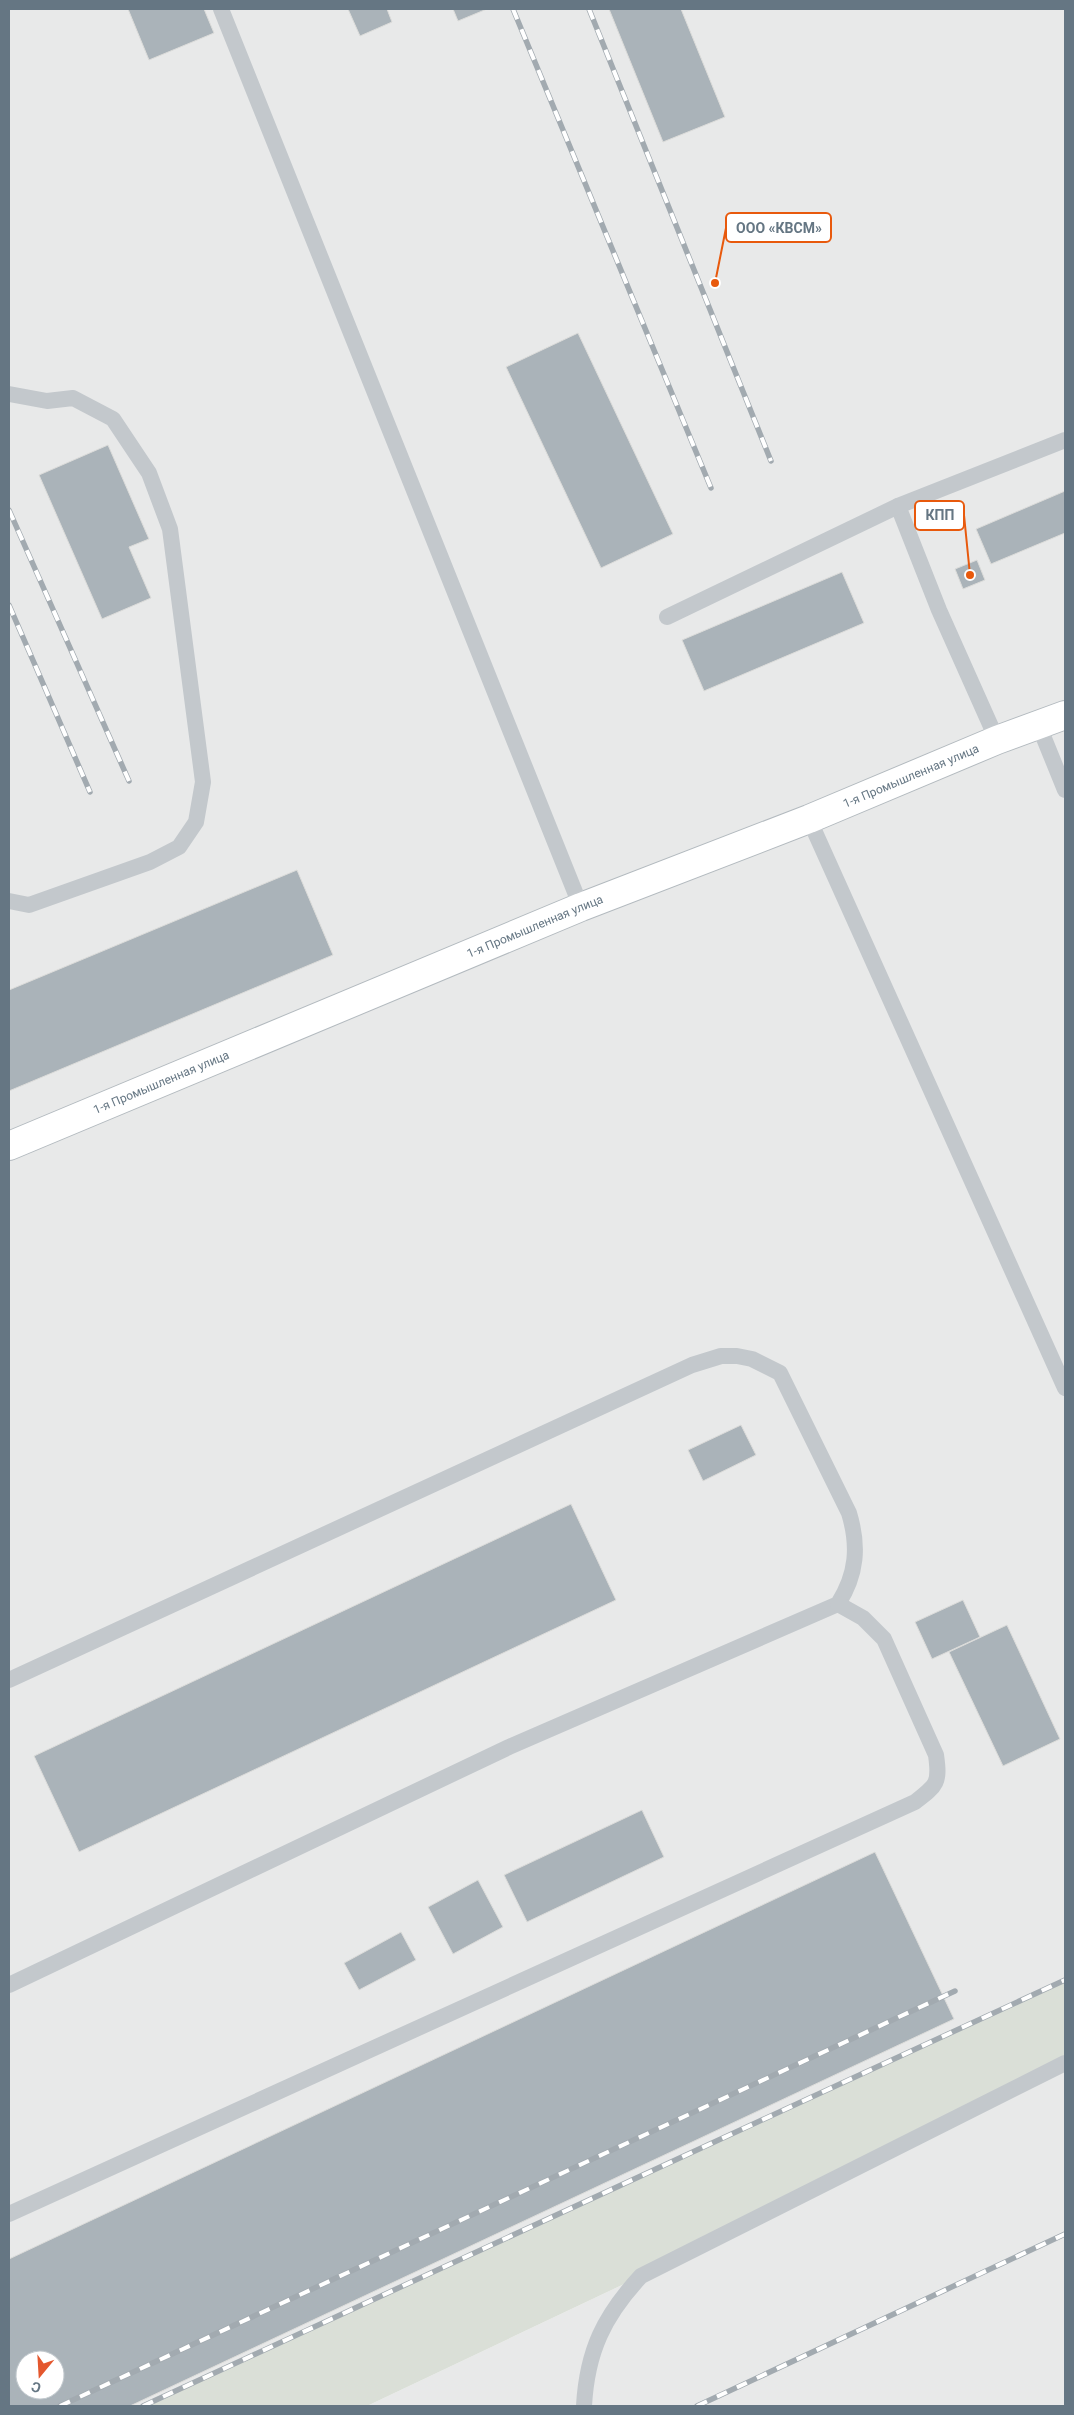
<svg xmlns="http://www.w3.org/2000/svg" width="1074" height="2415" font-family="Roboto,sans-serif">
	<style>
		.built { fill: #e8e9e9; fill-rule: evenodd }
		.green { fill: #dadfd7 }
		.building { fill: #aab3b9; stroke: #dcdcda; fill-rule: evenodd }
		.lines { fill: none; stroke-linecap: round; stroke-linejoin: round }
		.secondary-casing { stroke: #b3babf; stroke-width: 30 }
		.lane { stroke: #c3c8cc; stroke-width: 16 }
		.secondary { stroke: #fff; stroke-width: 28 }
		.rail-casing { stroke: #a2aab0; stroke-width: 5.5 }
		.rail { stroke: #fff; stroke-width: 4; stroke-dasharray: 11; stroke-linecap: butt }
		.labels { text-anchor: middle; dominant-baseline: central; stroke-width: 5; stroke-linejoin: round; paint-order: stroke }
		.street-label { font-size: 12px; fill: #657683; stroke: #fff }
		.leader { fill: none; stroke: #e8590c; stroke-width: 2 }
		.callout-dot { fill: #e8590c; stroke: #fff; stroke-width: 2 }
		.callout { fill: #fff; stroke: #e8590c; stroke-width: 2 }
		.callout-label { font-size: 14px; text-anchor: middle; font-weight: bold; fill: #657683 }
	</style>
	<rect width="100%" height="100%" fill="#fafaf8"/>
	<g class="built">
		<path d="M9 9H1065V1980L143 2406H9ZM25 2360H55V2390H25Z"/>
		<polygon points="1065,2063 1065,2406 367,2406 641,2276"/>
	</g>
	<polygon class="green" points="1065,1980 1065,2063 641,2276 367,2406 143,2406"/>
	<g class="building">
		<polygon points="128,9 204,9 214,33 149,60"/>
		<polygon points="348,9 387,9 392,22 360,36"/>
		<polygon points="453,9 487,9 458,21"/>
		<polygon points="609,9 681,9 725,117 663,142"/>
		<polygon points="578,333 673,534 601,568 506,367"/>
		<polygon points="108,445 149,539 129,547 151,598 102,619 39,475"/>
		<polygon points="1065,491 1065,533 991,564 976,529"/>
		<polygon points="977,560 985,580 963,589 955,569"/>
		<polygon points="842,572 864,623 704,691 682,640"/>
		<polygon points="297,870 333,955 9,1091 9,990"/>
		<polygon points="741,1425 756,1455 703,1481 688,1450"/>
		<polygon points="571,1504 616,1600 79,1852 34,1756"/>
		<polygon points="963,1600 980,1637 932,1659 915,1622"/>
		<polygon points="1007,1625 1060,1739 1003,1766 949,1652"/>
		<polygon points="642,1810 664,1857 527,1922 504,1875"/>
		<path d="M875 1852 954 2019 130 2406H9V2259ZM25 2360H55V2390H25Z"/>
		<polygon points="478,1880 503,1927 453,1954 428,1907"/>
		<polygon points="401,1932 416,1960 359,1990 344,1963"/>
	</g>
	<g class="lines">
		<defs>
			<g id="secondary">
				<path id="s1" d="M9 1146 581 907 809 819 997 740 1065 715"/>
			</g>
		</defs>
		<use href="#secondary" class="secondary-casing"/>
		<g class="lane">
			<polyline points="221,9 581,907"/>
			<polyline points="9,394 47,401 73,398 113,419 149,473 170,529 203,782 196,822 179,847 150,862 29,905 9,901"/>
			<polyline points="898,506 939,610 997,740"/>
			<polyline points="667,617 898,506 1065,440"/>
			<polyline points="1039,726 1065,790"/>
			<polyline points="809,819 1065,1388"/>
			<path d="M9 1680 692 1365 721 1356H737L752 1359 780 1373 849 1513C859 1546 857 1574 838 1604L509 1747 9 1985"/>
			<path d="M9 2214 915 1802C937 1785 940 1783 936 1755L884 1639 863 1618 838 1604"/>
			<path d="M584 2406C587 2351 604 2316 641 2276L1065 2063"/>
		</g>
		<use href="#secondary" class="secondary"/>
		<defs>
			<g id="rail">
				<polyline points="513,9 711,488"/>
				<polyline points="589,9 771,461"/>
				<polyline points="9,510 129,781"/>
				<polyline points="9,605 90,792"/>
				<polyline points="60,2406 955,1991"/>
				<polyline points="143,2406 1065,1980"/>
				<polyline points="697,2406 1065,2234"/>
			</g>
		</defs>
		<use href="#rail" class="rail-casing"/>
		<use href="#rail" class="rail"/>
	</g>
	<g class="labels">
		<g class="street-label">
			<text stroke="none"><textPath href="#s1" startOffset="975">1-я Промышленная улица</textPath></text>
			<text stroke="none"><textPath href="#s1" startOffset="570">1-я Промышленная улица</textPath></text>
			<text stroke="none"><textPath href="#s1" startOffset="165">1-я Промышленная улица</textPath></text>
		</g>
	</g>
	<path class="leader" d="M715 283L726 228M970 575L964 515"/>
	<g class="callout-dot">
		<circle cx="715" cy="283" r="5"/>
		<circle cx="970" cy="575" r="5"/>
	</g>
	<g class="callout">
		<rect x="726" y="213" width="105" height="29" rx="5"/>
		<rect x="915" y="501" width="49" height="29" rx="5"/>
	</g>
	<g class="callout-label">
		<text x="779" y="233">ООО «КВСМ»</text>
		<text x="940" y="520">КПП</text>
	</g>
	<rect width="1074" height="2415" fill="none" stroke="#657683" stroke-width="20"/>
	<g transform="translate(40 2375) rotate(198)"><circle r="24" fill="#ffffff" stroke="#c1c8cd"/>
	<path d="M0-4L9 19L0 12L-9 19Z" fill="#e4572e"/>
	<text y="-8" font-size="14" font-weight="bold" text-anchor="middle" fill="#657683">С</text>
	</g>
</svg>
